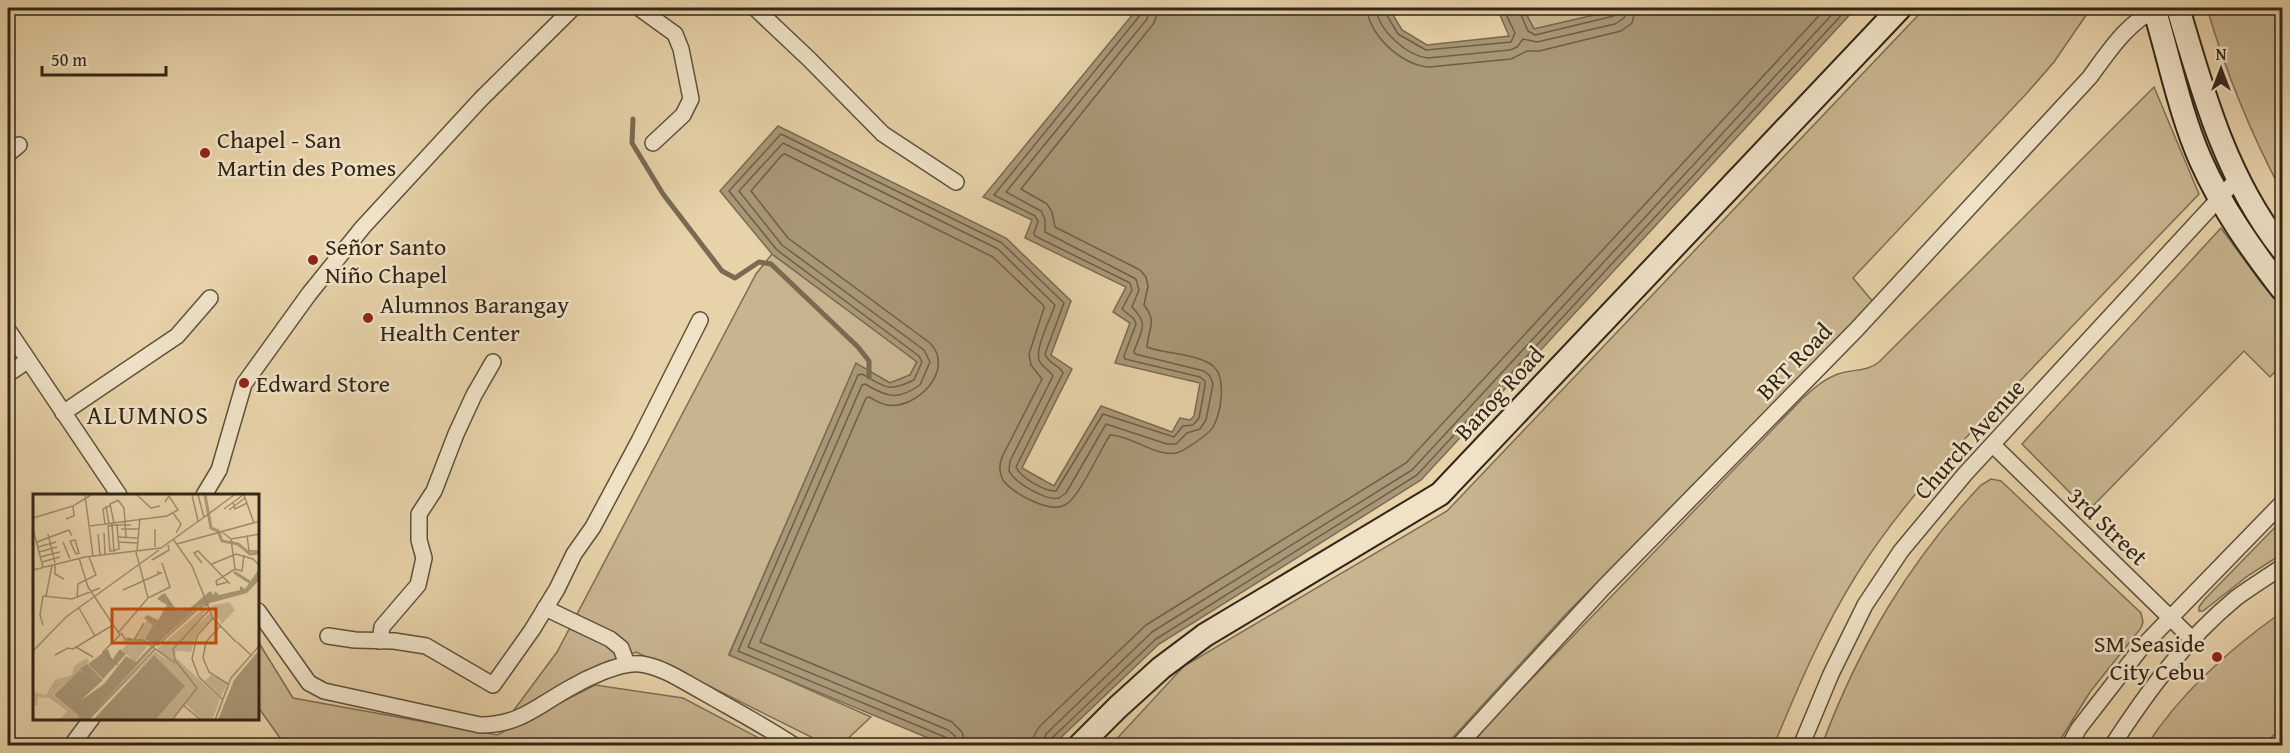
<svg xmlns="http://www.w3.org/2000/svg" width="2290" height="753" font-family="'Gentium Book Plus',serif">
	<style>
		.green { fill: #c8b590; stroke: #7d6e54; stroke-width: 1.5 }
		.water { fill: #a99877; stroke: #796a51; stroke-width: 1.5 }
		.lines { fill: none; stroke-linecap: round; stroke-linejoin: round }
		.shore { stroke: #6e5f47; stroke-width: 1.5 }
		.stream { stroke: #796a51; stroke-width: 5 }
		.street-casing { stroke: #5f513c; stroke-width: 18 }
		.secondary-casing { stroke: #322617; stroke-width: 26 }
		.street { stroke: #efe2c7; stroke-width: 15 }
		.secondary { stroke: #efe2c7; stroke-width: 22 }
		.poi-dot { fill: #8f2418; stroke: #efe2c7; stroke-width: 2 }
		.labels { text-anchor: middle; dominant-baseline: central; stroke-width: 5; stroke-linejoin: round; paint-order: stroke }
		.poi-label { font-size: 24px; fill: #322617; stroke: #efe2c7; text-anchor: start }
		.street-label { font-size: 24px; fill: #322617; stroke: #efe2c7 }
		.neighbourhood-label { font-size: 26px; letter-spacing: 1.5px; fill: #322617; stroke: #efe2c7 }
		.inset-river { fill: none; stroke: #a99877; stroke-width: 3 }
		.inset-road { fill: none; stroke: #9f8d6f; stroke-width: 1.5 }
		.view { fill: #c44f0e; fill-opacity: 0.15; stroke: #c44f0e; stroke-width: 3 }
		.inset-edge { fill: none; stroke: #322617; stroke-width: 3 }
	</style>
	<rect width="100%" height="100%" fill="#e7d2a9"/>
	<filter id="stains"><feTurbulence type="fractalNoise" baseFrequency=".00333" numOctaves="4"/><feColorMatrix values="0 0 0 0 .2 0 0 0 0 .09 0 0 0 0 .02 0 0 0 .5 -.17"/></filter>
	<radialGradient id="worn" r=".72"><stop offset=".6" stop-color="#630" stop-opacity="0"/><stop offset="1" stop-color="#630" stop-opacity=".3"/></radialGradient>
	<g class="green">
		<polygon points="1523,8 1625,8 1534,29"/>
		<polygon points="1925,8 2091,8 2054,62 2027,93 1853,278 1874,303 1565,615 1446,745 1110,746 1184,666 1447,511"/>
		<path d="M2207 8H2282V192C2250 132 2226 73 2207 8Z"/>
		<path d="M2154 87 2199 194C2139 256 2080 318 2020 381 1961 442 1902 502 1857 574 1823 628 1798 687 1774 745L1471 746 1487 725 1802 399C1813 389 1824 379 1838 374 1852 369 1867 372 1879 362Z"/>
		<polygon points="2221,228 2262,284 2282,307 2282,364 2270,377 2244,351 2088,511 2022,444"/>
		<polygon points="772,254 917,361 910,375 890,383 856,364 729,654 871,717 841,745 827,745 697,680 636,652 560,685 511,714 557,652 756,274"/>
		<path d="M1991 479 2001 481 2141 613 2143 622 2141 628 2090 692 2057 745H1822C1859 646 1909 562 1981 485Z"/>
		<polygon points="2282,520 2282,554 2249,575 2203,611 2199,611 2199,607 2204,600"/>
		<path d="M2282 612V727L2264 745H2147C2181 692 2231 648 2282 612Z"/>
		<polygon points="259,643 293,698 497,735 595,685 683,698 772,745 285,745 258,707"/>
	</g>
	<polygon class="water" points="1138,8 1389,8 1402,30 1427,45 1509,36 1497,8 1523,8 1534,29 1625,8 1856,8 1421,480 1159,644 1053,745 945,745 729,655 856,363 890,383 910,375 917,362 772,254 720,191 778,126 1006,238 1071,301 1051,355 1072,369 1022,468 1054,486 1101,406 1172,432 1180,418 1190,420 1194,416 1200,383 1115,363 1130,323 1113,312 1126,287 1025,238 1032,220 983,197"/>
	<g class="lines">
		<g class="shore">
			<path d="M1367 8C1368 34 1402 66 1429 67L1511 59 1527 51H1539L1621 31 1632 23 1636 8"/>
			<path d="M1376 8C1378 30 1407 56 1428 58L1510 50 1517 47 1523 39 1537 42 1615 24 1624 18 1627 8"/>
			<polyline points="1384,8 1385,12 1398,34 1426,50 1511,42 1515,33 1503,8"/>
			<polyline points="1518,8 1528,31 1535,35 1614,16 1618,13 1619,8"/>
			<path d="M949 746 948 741 945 737 738 651 858 375 862 374C886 387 887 393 914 380L922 362 919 356 777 250 729 191 781 134 1002 243 1064 303 1045 354C1048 364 1060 365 1063 373L1016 467C1020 477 1045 492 1056 491L1103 414 1174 437 1183 426 1193 425 1199 418 1205 386V381L1200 377 1125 359 1124 356 1136 324 1134 319 1122 309 1132 290 1130 283 1035 236 1034 233 1038 221 1035 216 994 195 1141 14 1143 8"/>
			<path d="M957 746 955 736 948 730 748 647 862 385 865 384C887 397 897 401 920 385L930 362 924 350 782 245 739 191 783 143 998 249 1055 305C1051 318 1033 351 1040 362 1043 368 1050 370 1053 376L1010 461 1009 471C1015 483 1046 501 1059 498L1066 493 1106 424 1167 444H1176L1187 433 1200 429 1206 420 1213 384 1210 376 1204 371 1135 354 1134 351C1142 330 1149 324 1132 307L1139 290 1136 279 1045 232V219L1041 211 1006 192 1147 19 1150 8"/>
			<path d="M966 746 962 732 952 722 760 642 866 398 869 397C875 400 880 404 887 405 916 410 956 370 930 343L788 238 751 191 782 155 785 154 993 257 1044 306V308L1029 354 1031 365 1042 379 1002 457C999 465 999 473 1003 480 1012 493 1050 514 1065 505 1079 498 1100 450 1110 435 1130 435 1156 457 1176 453 1183 452 1209 434 1213 427 1221 413 1227 377 1213 366 1199 354 1165 354 1147 347 1148 328 1158 323 1144 305L1148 286 1146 277 1140 270 1055 227 1052 212 1047 204 1021 189 1154 23 1159 8"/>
			<polyline points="1032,746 1034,736 1039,727 1146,625 1406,463 1826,8"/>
			<polyline points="1042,746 1046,734 1152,632 1412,470 1838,8"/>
			<polyline points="1049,746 1051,739 1156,639 1417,475 1848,8"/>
		</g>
		<polyline class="stream" points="633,119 632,143 663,194 722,271 735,278 759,262 771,264 858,347 869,361 869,377"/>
		<defs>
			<g id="street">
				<polyline points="639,8 675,34 681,49 691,99 683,115 653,143"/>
				<polyline points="755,8 809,59 883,134 956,182"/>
				<polyline points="8,154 19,145"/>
				<polyline points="8,330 119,495"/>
				<polyline points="8,374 27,361"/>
				<polyline points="63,413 177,336 210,298"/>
				<polyline points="1993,445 2192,639"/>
				<polyline points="204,495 219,470 244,384 309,294 363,227 481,99 573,8"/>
				<polyline points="545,608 610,639 621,648 627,664"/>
				<path d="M258 611 309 683 324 691 480 725C519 725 536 707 568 689 585 679 621 661 641 664 663 667 684 682 703 692 734 710 765 726 795 746"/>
				<polyline points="328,636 355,640 394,641 426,646 493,685 532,630 557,589 574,554 593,527 639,441 700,320"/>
				<polyline points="380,641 382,627 418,585 424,558 419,540 419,514 434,491 456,434 474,395 493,362"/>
				<polyline points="71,746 92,718"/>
				<path d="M1458 746 1604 587 1856 330 2090 77C2109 51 2128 21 2159 8"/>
				<polyline points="1801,746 1831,674 1865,605 1901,551 1965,474 2237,179"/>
				<polyline points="2069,746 2079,728 2142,647 2282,503"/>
				<path d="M2112 746C2147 692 2186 639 2236 598 2251 587 2267 577 2282 567"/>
			</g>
			<g id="secondary">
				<path d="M2154 8C2169 57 2180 114 2201 161 2222 208 2251 249 2282 289"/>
				<path d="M2178 8C2203 93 2226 178 2282 249"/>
				<polyline points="1079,746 1118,707 1161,668 1205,635 1440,494 1900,8"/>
			</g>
		</defs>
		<use href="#street" class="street-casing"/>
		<use href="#secondary" class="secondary-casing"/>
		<use href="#street" class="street"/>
		<use href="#secondary" class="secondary"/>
	</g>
	<g class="poi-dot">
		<circle cx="205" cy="153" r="6"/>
		<circle cx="313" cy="260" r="6"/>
		<circle cx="368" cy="318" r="6"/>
		<circle cx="244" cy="383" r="6"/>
		<circle cx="2217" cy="657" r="6"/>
	</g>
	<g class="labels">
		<g class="poi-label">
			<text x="217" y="139">Chapel - San<tspan x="217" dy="28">Martin des Pomes</tspan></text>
			<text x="325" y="246">Señor Santo<tspan x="325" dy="28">Niño Chapel</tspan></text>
			<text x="380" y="304">Alumnos Barangay<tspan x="380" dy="28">Health Center</tspan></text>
			<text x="256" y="383">Edward Store</text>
			<text x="2205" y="643" text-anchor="end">SM Seaside<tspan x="2205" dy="28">City Cebu</tspan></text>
		</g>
		<g class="street-label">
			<text transform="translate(1794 361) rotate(-46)">BRT Road</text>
			<text transform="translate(1499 393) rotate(-47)">Banog Road</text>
			<text transform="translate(1969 439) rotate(-48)">Church Avenue</text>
			<text transform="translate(2108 526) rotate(44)">3rd Street</text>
		</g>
		<g class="neighbourhood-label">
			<text x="148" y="414">ALUMNOS</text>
		</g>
	</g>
	<g transform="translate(33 494)">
		<rect width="226" height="226" fill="#e7d2a9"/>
		<path d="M196 108 202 116 189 130 178 112ZM175 111 164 131 177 119 179 124 163 141 158 158 143 157 142 163 187 205 179 226H169L153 210 137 226H121L152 192 121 161 55 226 122 157 128 162 135 166 123 156ZM114 126 120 131 112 144 118 148 102 168 89 156 93 151 89 145 101 148ZM54 164 56 168 20 201 46 222 43 226H26L34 217 17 204 5 203 4 212 1 211 0 198 13 201 22 186 39 181 41 172ZM178 181 194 190 188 203 172 187Z" fill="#c8b590"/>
		<path d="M226 75V86L214 99 166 112 122 152 54 226H43L46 222 21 201 47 176 53 181 47 175 54 170 70 186 47 207 71 190 93 162 103 168 121 149 112 145 120 131 111 124 114 121 125 126 134 111 124 105 128 101 132 99 144 117 156 115 177 97 181 101 182 97 186 101 207 96V92L212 95ZM75 155 79 166 87 155 93 160 70 185 55 170ZM226 156V226H185L201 186ZM121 161 152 192 123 225 60 226Z" fill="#a99877"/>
		<path class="inset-river" d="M172 1 178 34 185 37 189 47 205 50 217 60 227 59M201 78 218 89"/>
		<path class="inset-road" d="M52 1 60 62M104 1 118 14 127 12M159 1 165 27M165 1 171 23M211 1 221 29M85 6 91 14 93 43M200 8 202 15 214 9M73 12 76 30M191 15 210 1M196 16 212 4M140 19 148 30 143 39M0 24 40 12 58 1M33 25 41 22 40 12M166 27 201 1M81 29 77 10 86 6M72 30 70 15 78 11M79 30 81 58M84 31 86 55 77 57 75 32 84 31H98M57 32 134 22 145 16 136 2 132 8M0 35 10 73M88 35H106M189 38 198 45 227 40M71 39 72 60M15 40 22 69M65 40 67 61M214 41 216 57H227M84 43 104 44M140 45 159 72 180 124 203 148M198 45 202 75M42 46 46 59 43 60 37 47ZM4 48 36 36 39 42M30 48 37 65M85 48 104 49M144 50 227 27M5 53 23 48M122 53V35M104 57 107 24M6 58 24 53M103 58 115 104M7 63 27 58M46 64 55 93 87 141 70 158 85 171M119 66 136 56 135 51M9 68 27 63M169 69 161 59 165 57 197 90M22 70V80L31 85M179 70 203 60 220 65 227 72M202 75 209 77 211 61M0 76 52 63 128 54 167 26M195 88 184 91 183 87 202 75M90 96 128 79 124 78M13 102 19 71M44 104 45 90 63 81 56 63M46 114 62 142M180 124 164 142 159 165 166 183 189 205M10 131 7 121 10 102 39 105 67 94M187 132 173 148 170 164 176 178 195 190M85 139 115 104 137 93 129 69M88 139 93 146H110L142 169M94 144 101 146 111 129M204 148 219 162M124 152 167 113 176 110M43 153 60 163M0 157 33 123 126 56M22 161 35 154 40 155 80 131M151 212 168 226M55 226 122 155M139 226 164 194 142 166 140 155 177 115M182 226 198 184 227 151"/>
		<path class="view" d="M79 115H183V149H79Z"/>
		<rect width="226" height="226" class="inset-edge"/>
	</g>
	<rect width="2290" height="753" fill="none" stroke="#e7d2a9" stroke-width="30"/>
	<rect x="9" y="9" width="2272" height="735" fill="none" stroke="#322617" stroke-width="3"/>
	<rect x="15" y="15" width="2260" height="723" fill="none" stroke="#322617" stroke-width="1.5"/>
	<g transform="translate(2221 69)" stroke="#efe2c7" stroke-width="4.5" paint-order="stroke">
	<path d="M0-4.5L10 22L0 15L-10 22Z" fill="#322617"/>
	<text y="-9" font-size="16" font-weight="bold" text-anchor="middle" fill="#322617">N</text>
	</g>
	<path d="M42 66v9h124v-9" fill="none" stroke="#322617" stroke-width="3"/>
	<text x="51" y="66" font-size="18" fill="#322617" stroke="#efe2c7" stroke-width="4.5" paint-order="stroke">50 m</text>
	<rect width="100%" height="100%" filter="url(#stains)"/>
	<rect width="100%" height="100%" fill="url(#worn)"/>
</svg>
